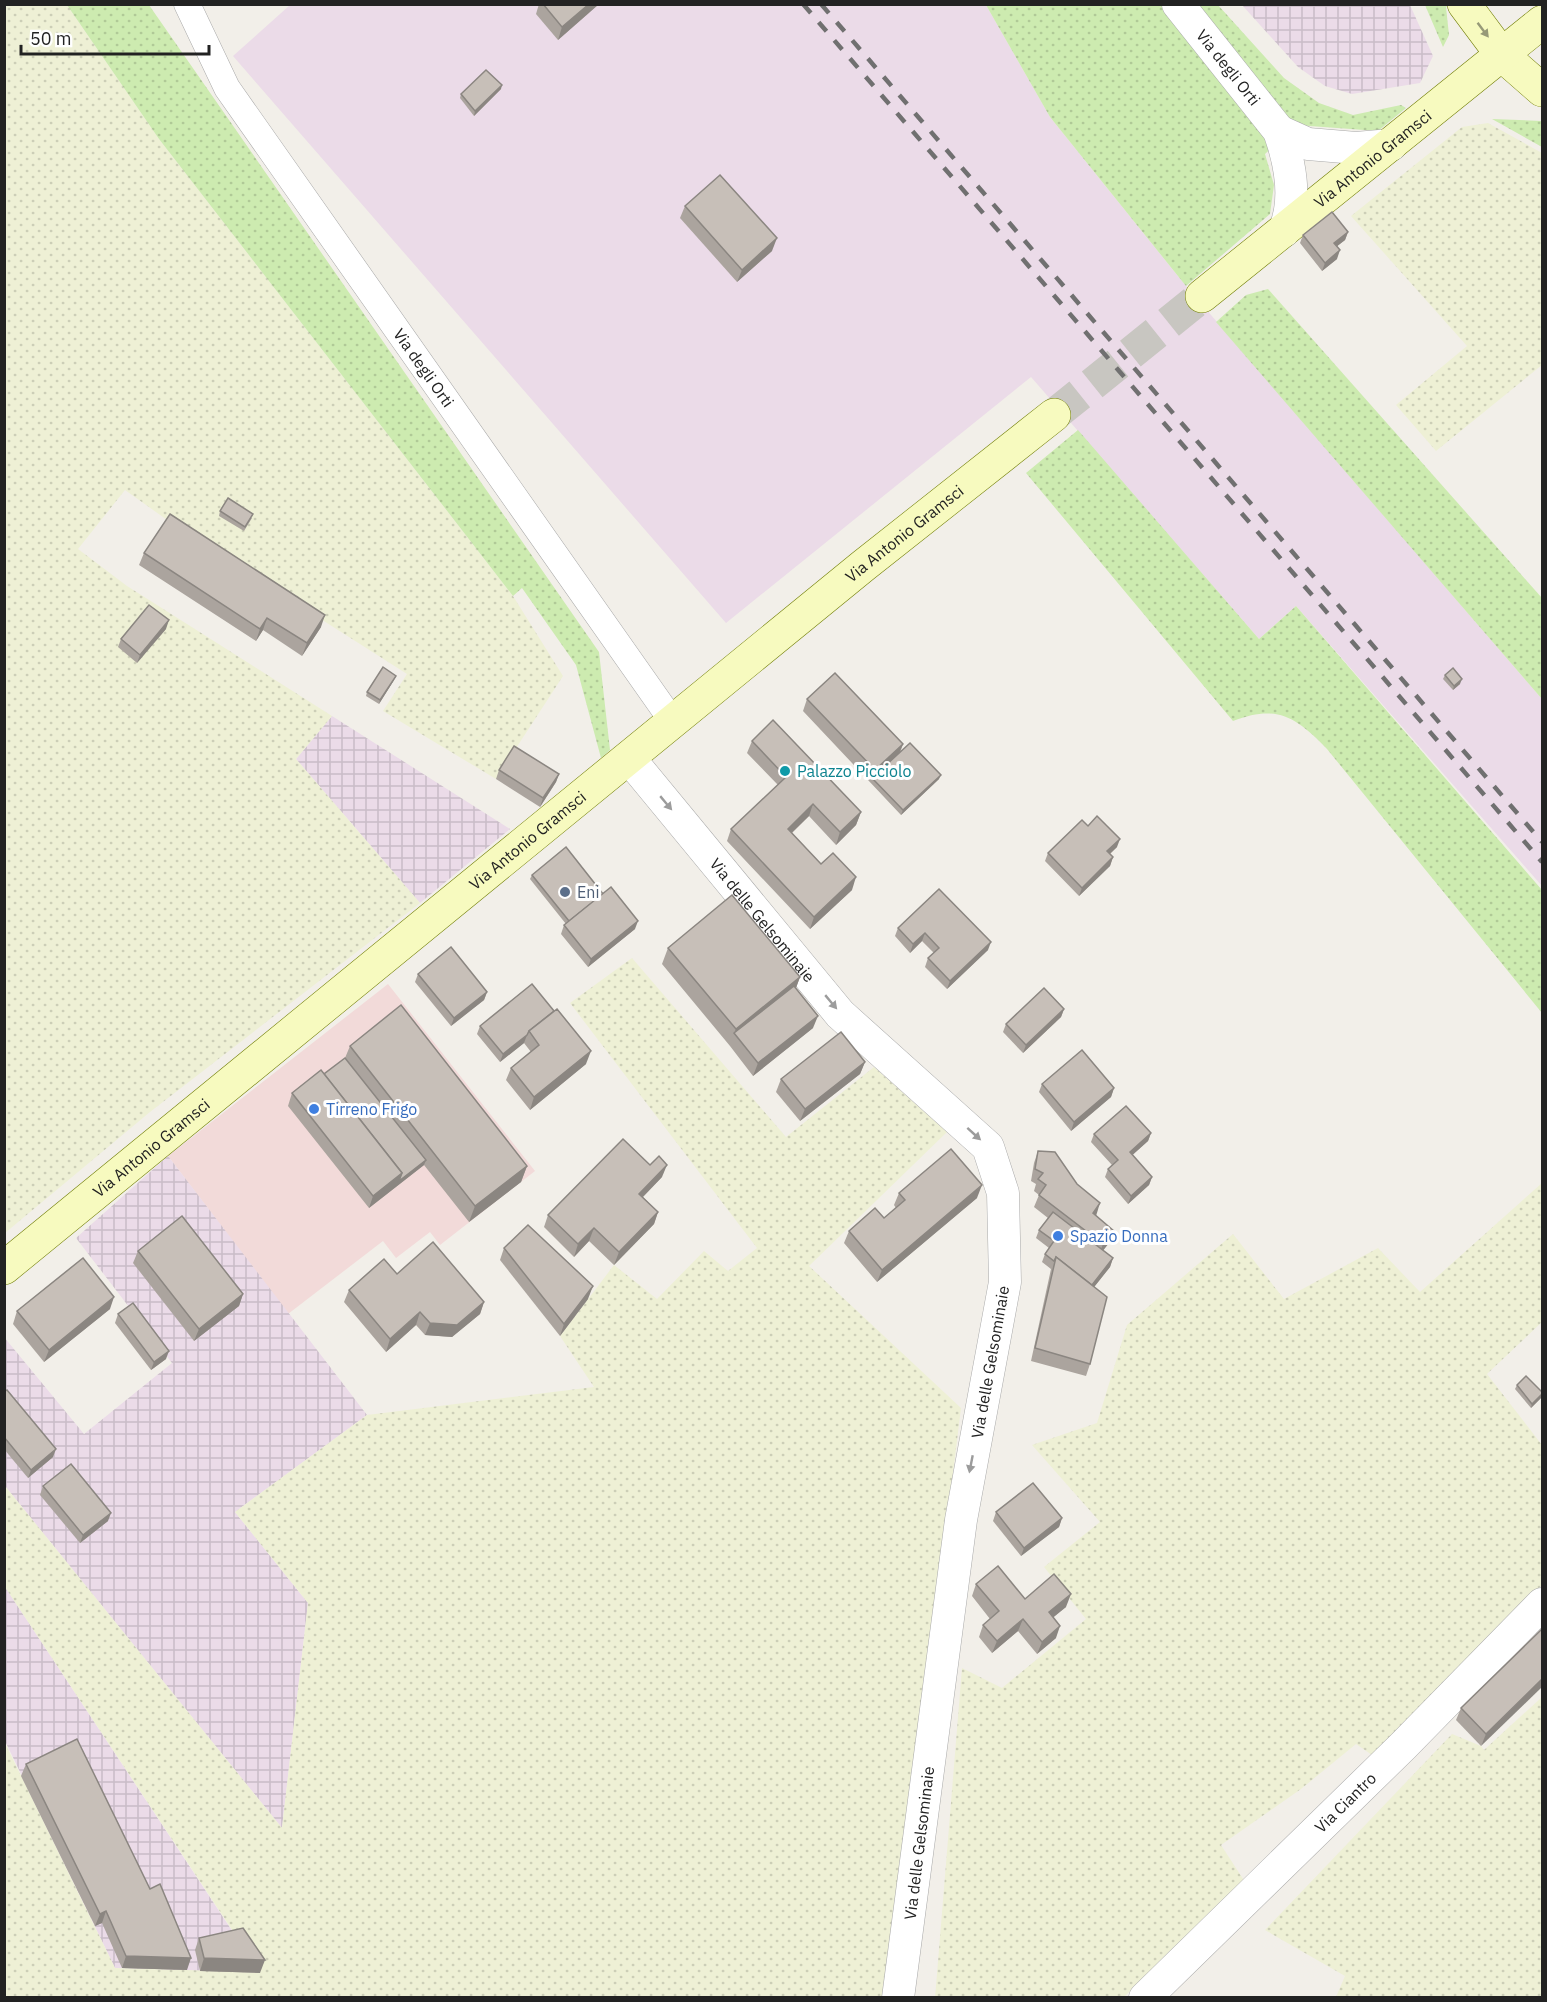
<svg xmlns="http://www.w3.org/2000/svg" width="1547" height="2002" font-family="'IBM Plex Sans',sans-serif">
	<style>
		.commercial { fill: #f2dad9 }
		.industrial { fill: url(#industrial-grid) }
		.railway { fill: #ebdbe8 }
		.farmland { fill: url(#farmland-dots) }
		.grass { fill: url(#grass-dots) }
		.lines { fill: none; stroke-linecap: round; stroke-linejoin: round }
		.secondary-tunnel { stroke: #c8c6c1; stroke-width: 33; stroke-dasharray: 33 16; stroke-linecap: butt }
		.minor-casing { stroke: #a9a9a9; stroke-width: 27 }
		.tertiary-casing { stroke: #a9a9a9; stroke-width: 33 }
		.secondary-casing { stroke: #707d05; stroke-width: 34 }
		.minor { stroke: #fff; stroke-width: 26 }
		.tertiary { stroke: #fff; stroke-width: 32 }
		.secondary { stroke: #f7fabf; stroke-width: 33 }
		.rail { stroke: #707070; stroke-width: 4.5; stroke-dasharray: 12 12; stroke-linecap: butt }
		.wall { fill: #aba49e }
		.shaded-wall { fill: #8b8681 }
		.building { fill: #c7bfb8; stroke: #8b8681; stroke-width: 1.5 }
		.oneway { fill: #979978 }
		.oneway2 { fill: #9c9c9c }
		.culture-dot { fill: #0f9aa8; stroke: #fff; stroke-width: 2 }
		.service-dot { fill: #5c6f8a; stroke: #fff; stroke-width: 2 }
		.shop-dot { fill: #3f7fe0; stroke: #fff; stroke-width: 2 }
		.labels { text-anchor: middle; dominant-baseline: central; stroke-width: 6; stroke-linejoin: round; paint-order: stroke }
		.street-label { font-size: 16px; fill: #222; stroke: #fff }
		.culture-label { font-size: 16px; fill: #0d838f; stroke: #fff; text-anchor: start }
		.service-label { font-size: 16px; fill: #4e5e75; stroke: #fff; text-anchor: start }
		.shop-label { font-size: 16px; fill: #366cbe; stroke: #fff; text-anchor: start }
	</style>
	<defs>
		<pattern id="industrial-grid" width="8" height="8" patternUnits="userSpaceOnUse" patternTransform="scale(1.5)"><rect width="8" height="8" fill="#ebdbe8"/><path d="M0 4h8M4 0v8" fill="none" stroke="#c9bcc7"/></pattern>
		<pattern id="farmland-dots" width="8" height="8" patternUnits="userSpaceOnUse" patternTransform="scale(1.5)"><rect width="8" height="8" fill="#eef0d5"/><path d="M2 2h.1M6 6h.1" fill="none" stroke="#ccceb7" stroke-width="1.8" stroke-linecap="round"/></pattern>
		<pattern id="grass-dots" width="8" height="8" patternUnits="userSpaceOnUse" patternTransform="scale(1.5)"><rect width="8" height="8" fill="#cdebb0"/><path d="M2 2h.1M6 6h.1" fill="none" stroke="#b0c997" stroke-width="1.8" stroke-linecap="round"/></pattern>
	</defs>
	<rect width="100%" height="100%" fill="#f2efe9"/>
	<polygon class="commercial" points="388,984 535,1171 440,1245 430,1232 396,1258 383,1241 288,1314 168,1156"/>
	<g class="industrial">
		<polygon points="1242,5 1410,5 1433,56 1420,83 1352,94 1325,86 1298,67"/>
		<polygon points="332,716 510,829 420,903 296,759"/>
		<polygon points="168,1156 367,1415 235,1512 308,1603 282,1828 5,1486 4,1337 84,1434 172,1363 76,1238"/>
		<polygon points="5,1587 11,1596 260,1973 115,1968 5,1741"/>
	</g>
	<polygon class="railway" points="290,5 986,5 1050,117 1186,286 1542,699 1542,886 1296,606 1259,639 1031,377 726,623 233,56"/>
	<g class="farmland">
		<polygon points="5,5 67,5 159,139 513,596 563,676 496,779 383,711 407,674 184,532 125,490 78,549 127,586 332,716 296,759 420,903 150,1112 5,1233"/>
		<polygon points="1488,123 1542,153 1542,365 1436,451 1396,405 1467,346 1351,216 1462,127"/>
		<polygon points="632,958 786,1137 874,1067 947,1132 809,1266 961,1408 908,1840 884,1997 5,1997 4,1741 115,1968 260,1972 5,1587 5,1486 282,1828 308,1603 235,1512 367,1415 594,1387 560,1336 614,1265 657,1299 704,1251 728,1271 757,1248 570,1003"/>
		<polygon points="1542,1183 1542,1322 1487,1374 1542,1445 1542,1585 1372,1755 1356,1744 1301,1789 1221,1845 1245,1882 1124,1997 935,1998 962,1668 1002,1688 1086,1619 1044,1567 1100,1522 1032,1445 1097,1423 1127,1325 1233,1234 1284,1299 1378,1248 1420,1292"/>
		<polygon points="1542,1697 1542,1997 1336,1997 1345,1976 1265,1930 1452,1734 1481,1746 1484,1750"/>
	</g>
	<g class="grass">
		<polygon points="67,5 149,5 599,652 610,750 601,758 576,665 522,588 513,596 159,139"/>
		<polygon points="986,5 1218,5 1284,78 1319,103 1353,115 1401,105 1406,108 1378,131 1296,125 1265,154 1274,185 1270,214 1186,286 1050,117"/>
		<polygon points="1425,5 1449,5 1446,7 1449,35 1443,47"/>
		<polygon points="1492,119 1542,121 1542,147"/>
		<polygon points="1268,289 1542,598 1542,699 1216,322 1246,295"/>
		<path d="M1078 430 1259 639 1296 606 1542 890V1013L1327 749C1296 717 1277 704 1233 721L1026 473Z"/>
	</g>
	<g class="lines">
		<polyline class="secondary-tunnel" points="1054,415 1202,296"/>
		<defs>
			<g id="minor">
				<path id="s1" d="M187 4 227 88 673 722"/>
			</g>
			<g id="tertiary">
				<path id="s2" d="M1178 4 1279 131C1290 162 1298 199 1284 231"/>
				<polyline points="1279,131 1308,144 1356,148 1391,145"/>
				<path id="s3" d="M629 758 840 1014 988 1147 1003 1193 1005 1282 961 1520 898 1998"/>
				<path id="s4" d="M1145 1998 1403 1746 1542 1604"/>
			</g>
			<g id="secondary">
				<polyline points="1464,4 1502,55 1542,90"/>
				<path id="s5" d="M1202 296 1542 22"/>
				<path id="s6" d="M4 1268 863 566 1054 415"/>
			</g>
		</defs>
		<use href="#minor" class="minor-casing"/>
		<use href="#tertiary" class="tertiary-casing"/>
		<use href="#secondary" class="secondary-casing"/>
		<use href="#minor" class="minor"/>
		<use href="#tertiary" class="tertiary"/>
		<use href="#secondary" class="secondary"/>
		<g class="rail">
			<polyline points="803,4 1542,862"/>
			<polyline points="821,4 1542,842"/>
		</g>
	</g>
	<g class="wall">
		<polygon points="539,4 599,4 558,40 536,14"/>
		<polygon points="501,89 474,116 460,98 461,94"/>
		<polygon points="685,206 772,251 737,282 680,218"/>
		<polygon points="1348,232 1345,240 1337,246 1337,259 1322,271 1300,243 1303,235"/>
		<polygon points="220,511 252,518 244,531 219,516"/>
		<polygon points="144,553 321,627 302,656 263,630 256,641 139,565"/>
		<polygon points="166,629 137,663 118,647 121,639"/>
		<polygon points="1445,675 1460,684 1453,690 1443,679"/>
		<polygon points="394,680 379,704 366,696 367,692"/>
		<polygon points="807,699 903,744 900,753 939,779 901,815 803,711"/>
		<polygon points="752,741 861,812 856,825 836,845 809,816 792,833 821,864 852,890 810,929 727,841 731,829 778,785 747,753"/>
		<polygon points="499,770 559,774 556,782 540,807 496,779"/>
		<polygon points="1088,826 1117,847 1110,854 1113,857 1110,866 1079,896 1045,861 1048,853"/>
		<polygon points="532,875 603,894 635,929 588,967 561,934 564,925 566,924 530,879"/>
		<polygon points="939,889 988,950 947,989 925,967 928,958 934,953 922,941 910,953 895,936 898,928"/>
		<polygon points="668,948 800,977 796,988 813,1028 753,1076 730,1046 662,964"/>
		<polygon points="418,974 487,992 484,1000 451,1026 415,982"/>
		<polygon points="532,984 586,1064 530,1110 506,1080 511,1068 531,1052 524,1043 500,1062 477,1034 480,1026"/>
		<polygon points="1064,1009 1061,1017 1023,1053 1003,1032 1006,1024"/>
		<polygon points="350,1046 527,1166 521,1182 469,1222 424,1165 369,1208 288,1106 292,1093 324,1074 345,1058"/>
		<polygon points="865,1062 860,1074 800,1121 776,1092 781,1079"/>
		<polygon points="1042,1084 1114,1088 1111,1097 1071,1131 1039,1092"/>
		<polygon points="1151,1133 1148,1141 1132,1155 1152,1177 1149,1185 1128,1204 1105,1177 1108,1169 1112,1165 1091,1142 1094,1134"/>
		<polygon points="1038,1151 1096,1216 1109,1243 1103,1250 1113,1258 1110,1267 1094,1287 1090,1364 1086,1376 1031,1361 1051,1269 1042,1262 1045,1254 1049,1248 1036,1238 1039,1230 1048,1218 1034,1207 1039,1195 1034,1191 1036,1184 1031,1181 1034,1163"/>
		<polygon points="662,1177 643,1197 658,1212 654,1224 614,1265 589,1241 574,1257 544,1227 548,1215"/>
		<polygon points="899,1193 977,1198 877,1282 844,1243 849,1231 884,1218 896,1208 894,1205"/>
		<polygon points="504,1248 588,1299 560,1336 500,1260"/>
		<polygon points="138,1251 243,1294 239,1306 194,1341 133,1263"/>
		<polygon points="397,1274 484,1302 480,1314 452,1337 425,1335 416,1325 386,1352 344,1302 349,1290"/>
		<polygon points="110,1309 44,1362 13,1324 17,1311"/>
		<polygon points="118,1314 166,1359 151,1370 115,1323"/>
		<polygon points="1517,1385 1542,1397 1531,1408 1515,1389"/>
		<polygon points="4,1392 53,1457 28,1478 4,1449"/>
		<polygon points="43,1486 108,1521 80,1543 40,1495"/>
		<polygon points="996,1512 1062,1518 1059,1527 1021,1556 993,1521"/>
		<polygon points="976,1584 1025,1599 1066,1607 1053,1617 1056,1638 1037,1654 1018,1631 992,1653 979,1637 983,1625 990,1619 972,1596"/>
		<polygon points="1542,1629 1481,1746 1456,1720 1461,1708"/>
		<polygon points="26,1764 187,1970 122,1968 102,1923 95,1926 21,1776"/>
		<polygon points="199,1938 260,1973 200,1971 195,1950"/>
	</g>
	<g class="shaded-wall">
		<polygon points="589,4 599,4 558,40 562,27"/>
		<polygon points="502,85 501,89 474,116 475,111"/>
		<polygon points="1348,232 1345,240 1331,251 1334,243"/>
		<polygon points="777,238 772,251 737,282 742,270"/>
		<polygon points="1340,250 1337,259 1322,271 1325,263"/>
		<polygon points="325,615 321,627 302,656 307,643"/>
		<polygon points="267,618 263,630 256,641 260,629"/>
		<polygon points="169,620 166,629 137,663 140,655"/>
		<polygon points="396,676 394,680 379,704 380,700"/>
		<polygon points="1462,679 1460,684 1453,690 1454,686"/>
		<polygon points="903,744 898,756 872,778 875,770"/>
		<polygon points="559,774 556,782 540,807 543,798"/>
		<polygon points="941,775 939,779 901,815 903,810"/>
		<polygon points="813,804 809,816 783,841 788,829"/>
		<polygon points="861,812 856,825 836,845 840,832"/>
		<polygon points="1120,839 1117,847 1104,859 1107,851"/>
		<polygon points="1113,857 1110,866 1079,896 1082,888"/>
		<polygon points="856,877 852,890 810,929 814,917"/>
		<polygon points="638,921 635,929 588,967 591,959"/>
		<polygon points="925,933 922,941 910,953 913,944"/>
		<polygon points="991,942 988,950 947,989 950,981"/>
		<polygon points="800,977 794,993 734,1033 736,1029"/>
		<polygon points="487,992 484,1000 451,1026 454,1018"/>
		<polygon points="1064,1009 1061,1017 1023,1053 1026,1045"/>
		<polygon points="818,1016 813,1028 753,1076 758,1063"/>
		<polygon points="527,1035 524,1043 500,1062 503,1054"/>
		<polygon points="591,1051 586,1064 530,1110 534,1097"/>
		<polygon points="865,1062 860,1074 800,1121 805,1109"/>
		<polygon points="1114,1088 1111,1097 1071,1131 1074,1122"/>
		<polygon points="1151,1133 1148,1141 1127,1160 1130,1152"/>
		<polygon points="426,1160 424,1165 369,1208 373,1196 402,1173"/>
		<polygon points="667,1165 662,1177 634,1206 639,1194"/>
		<polygon points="527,1166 521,1182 469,1222 475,1206"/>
		<polygon points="1152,1177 1149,1185 1128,1204 1131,1196"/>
		<polygon points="982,1185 977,1198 877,1282 882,1270"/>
		<polygon points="1100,1203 1096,1216 1093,1213"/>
		<polygon points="658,1212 654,1224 614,1265 619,1252"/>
		<polygon points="594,1228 589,1241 574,1257 578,1244"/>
		<polygon points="1114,1231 1109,1243 1098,1257 1103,1244"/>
		<polygon points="1113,1258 1110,1267 1087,1296 1090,1288"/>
		<polygon points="593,1286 588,1299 560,1336 564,1324"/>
		<polygon points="243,1294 239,1306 194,1341 199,1329"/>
		<polygon points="114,1297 110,1309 44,1362 49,1350"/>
		<polygon points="484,1302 480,1314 452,1337 425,1335 430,1323"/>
		<polygon points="420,1312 416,1325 386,1352 390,1339"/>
		<polygon points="169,1351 166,1359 151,1370 154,1362"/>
		<polygon points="1542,1394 1542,1397 1531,1408 1532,1404"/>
		<polygon points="56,1449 53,1457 28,1478 31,1470"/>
		<polygon points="111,1513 108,1521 80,1543 83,1535"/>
		<polygon points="1062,1518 1059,1527 1021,1556 1024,1548"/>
		<polygon points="1071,1594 1066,1607 1044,1625 1049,1612"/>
		<polygon points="1023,1619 1018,1631 992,1653 997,1641"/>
		<polygon points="1060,1626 1056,1638 1037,1654 1042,1642"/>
		<polygon points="1542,1679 1542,1687 1481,1746 1486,1734"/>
		<polygon points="106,1911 102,1923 95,1926 100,1914"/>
		<polygon points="126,1956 191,1958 187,1970 122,1968"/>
		<polygon points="204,1958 265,1960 260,1973 200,1971"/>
	</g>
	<g class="building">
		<polygon points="543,4 589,4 562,27"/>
		<polygon points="486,70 502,85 475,111 461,94"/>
		<polygon points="720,175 777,238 742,270 685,206"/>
		<polygon points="1332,212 1348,232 1334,243 1340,250 1325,263 1303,235"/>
		<polygon points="228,498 253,514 245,527 220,511"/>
		<polygon points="170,514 325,615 307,643 267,618 260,629 144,553"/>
		<polygon points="149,605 169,620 140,655 121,639"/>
		<polygon points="383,667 396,676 380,700 367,692"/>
		<polygon points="1453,668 1462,679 1454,686 1445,675"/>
		<polygon points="835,673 903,744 875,770 807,699"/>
		<polygon points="773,720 861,812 840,832 813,804 788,829 821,864 833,853 856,877 814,917 731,829 786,777 752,741"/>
		<polygon points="910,743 941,775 903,810 872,778"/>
		<polygon points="514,746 559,774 543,798 499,770"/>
		<polygon points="1097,816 1120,839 1107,851 1113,857 1082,888 1048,853 1082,820 1088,826"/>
		<polygon points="566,847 603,894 569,921 532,875"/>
		<polygon points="611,887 638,921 591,959 564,925"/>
		<polygon points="939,889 991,942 950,981 928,958 939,948 925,933 913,944 898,928"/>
		<polygon points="732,895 800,977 736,1029 668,948"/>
		<polygon points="451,947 487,992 454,1018 418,974"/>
		<polygon points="532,984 554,1011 529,1031 527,1035 503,1054 480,1026"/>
		<polygon points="794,986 818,1016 758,1063 734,1033"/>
		<polygon points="1044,988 1064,1009 1026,1045 1006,1024"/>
		<polygon points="401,1005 527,1166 475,1206 350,1046"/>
		<polygon points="557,1009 591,1051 534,1097 511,1068 539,1045 529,1031"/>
		<polygon points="841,1032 865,1062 805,1109 781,1079"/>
		<polygon points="1082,1050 1114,1088 1074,1122 1042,1084"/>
		<polygon points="345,1058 426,1160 399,1181 402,1173 324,1074"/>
		<polygon points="321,1070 402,1173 373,1196 292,1093"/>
		<polygon points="1126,1106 1151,1133 1130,1152 1152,1177 1131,1196 1108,1169 1118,1160 1094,1134"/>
		<polygon points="623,1139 650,1165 659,1156 667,1165 639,1194 658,1212 619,1252 594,1228 578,1244 548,1215"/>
		<polygon points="951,1149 982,1185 882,1270 849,1231 875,1208 884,1218 905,1200 899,1193"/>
		<polygon points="1038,1151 1055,1152 1077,1184 1100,1203 1093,1213 1114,1231 1103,1244 1039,1195 1046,1185 1038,1179 1043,1173 1035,1169"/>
		<polygon points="1053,1212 1113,1258 1092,1285 1056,1257 1054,1261 1045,1254 1054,1241 1039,1230"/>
		<polygon points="182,1216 243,1294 199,1329 138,1251"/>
		<polygon points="528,1225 593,1286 564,1324 504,1248"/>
		<polygon points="433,1242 484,1302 457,1325 430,1323 420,1312 390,1339 349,1290 384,1259 397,1274"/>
		<polygon points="1056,1257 1107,1297 1090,1364 1035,1348"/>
		<polygon points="83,1258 114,1297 49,1350 17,1311"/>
		<polygon points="133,1303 169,1351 154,1362 118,1314"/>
		<polygon points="1526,1376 1542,1392 1542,1394 1532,1404 1517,1385"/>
		<polygon points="7,1390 56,1449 31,1470 4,1437 4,1392"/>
		<polygon points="71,1464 111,1513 83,1535 43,1486"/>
		<polygon points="1033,1483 1062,1518 1024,1548 996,1512"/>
		<polygon points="998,1566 1025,1599 1054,1574 1071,1594 1049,1612 1060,1626 1042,1642 1023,1619 997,1641 983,1625 999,1611 976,1584"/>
		<polygon points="1542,1629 1542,1679 1486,1734 1461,1708"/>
		<polygon points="77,1739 150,1889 160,1884 191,1958 126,1956 106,1911 100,1914 26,1764"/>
		<polygon points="243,1928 265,1960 204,1958 199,1938"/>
	</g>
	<defs><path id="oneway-solid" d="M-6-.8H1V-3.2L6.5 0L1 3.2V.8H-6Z" transform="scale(1.5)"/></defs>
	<use class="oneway" href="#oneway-solid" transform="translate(1483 30) rotate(53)"/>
	<g class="oneway2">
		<use href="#oneway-solid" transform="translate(666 803) rotate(50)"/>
		<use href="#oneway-solid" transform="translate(831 1002) rotate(50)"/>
		<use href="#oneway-solid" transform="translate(974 1134) rotate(42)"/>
		<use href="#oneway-solid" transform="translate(971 1464) rotate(101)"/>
	</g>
	<circle class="culture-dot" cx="785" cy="771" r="6"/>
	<circle class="service-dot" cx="565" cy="892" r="6"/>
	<g class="shop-dot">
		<circle cx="314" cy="1109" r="6"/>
		<circle cx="1058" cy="1236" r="6"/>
	</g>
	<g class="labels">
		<g class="street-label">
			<text stroke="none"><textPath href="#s2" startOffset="81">Via degli Orti</textPath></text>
			<text stroke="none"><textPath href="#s5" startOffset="219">Via Antonio Gramsci</textPath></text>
			<text stroke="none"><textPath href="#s1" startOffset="435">Via degli Orti</textPath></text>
			<text stroke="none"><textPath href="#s6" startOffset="1162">Via Antonio Gramsci</textPath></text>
			<text stroke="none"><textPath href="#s6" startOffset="676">Via Antonio Gramsci</textPath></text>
			<text stroke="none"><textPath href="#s3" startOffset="210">Via delle Gelsominaie</textPath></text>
			<text stroke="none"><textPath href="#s6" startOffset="190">Via Antonio Gramsci</textPath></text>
			<text transform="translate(990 1362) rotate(-80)">Via delle Gelsominaie</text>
			<text stroke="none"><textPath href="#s4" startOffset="280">Via Ciantro</textPath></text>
			<text transform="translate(919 1843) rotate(-83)">Via delle Gelsominaie</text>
		</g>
		<g class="culture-label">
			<text x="797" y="771">Palazzo Picciolo</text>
		</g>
		<g class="service-label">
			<text x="577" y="892">Eni</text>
		</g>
		<g class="shop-label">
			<text x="326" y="1109">Tirreno Frigo</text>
			<text x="1070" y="1236">Spazio Donna</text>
		</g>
	</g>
	<rect width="1547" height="2002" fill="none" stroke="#222222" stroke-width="12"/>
	<path d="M21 45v9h188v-9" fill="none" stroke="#222222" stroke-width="3"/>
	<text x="30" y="45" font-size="18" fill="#222222" stroke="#ffffff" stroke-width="4.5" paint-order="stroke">50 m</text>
</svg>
